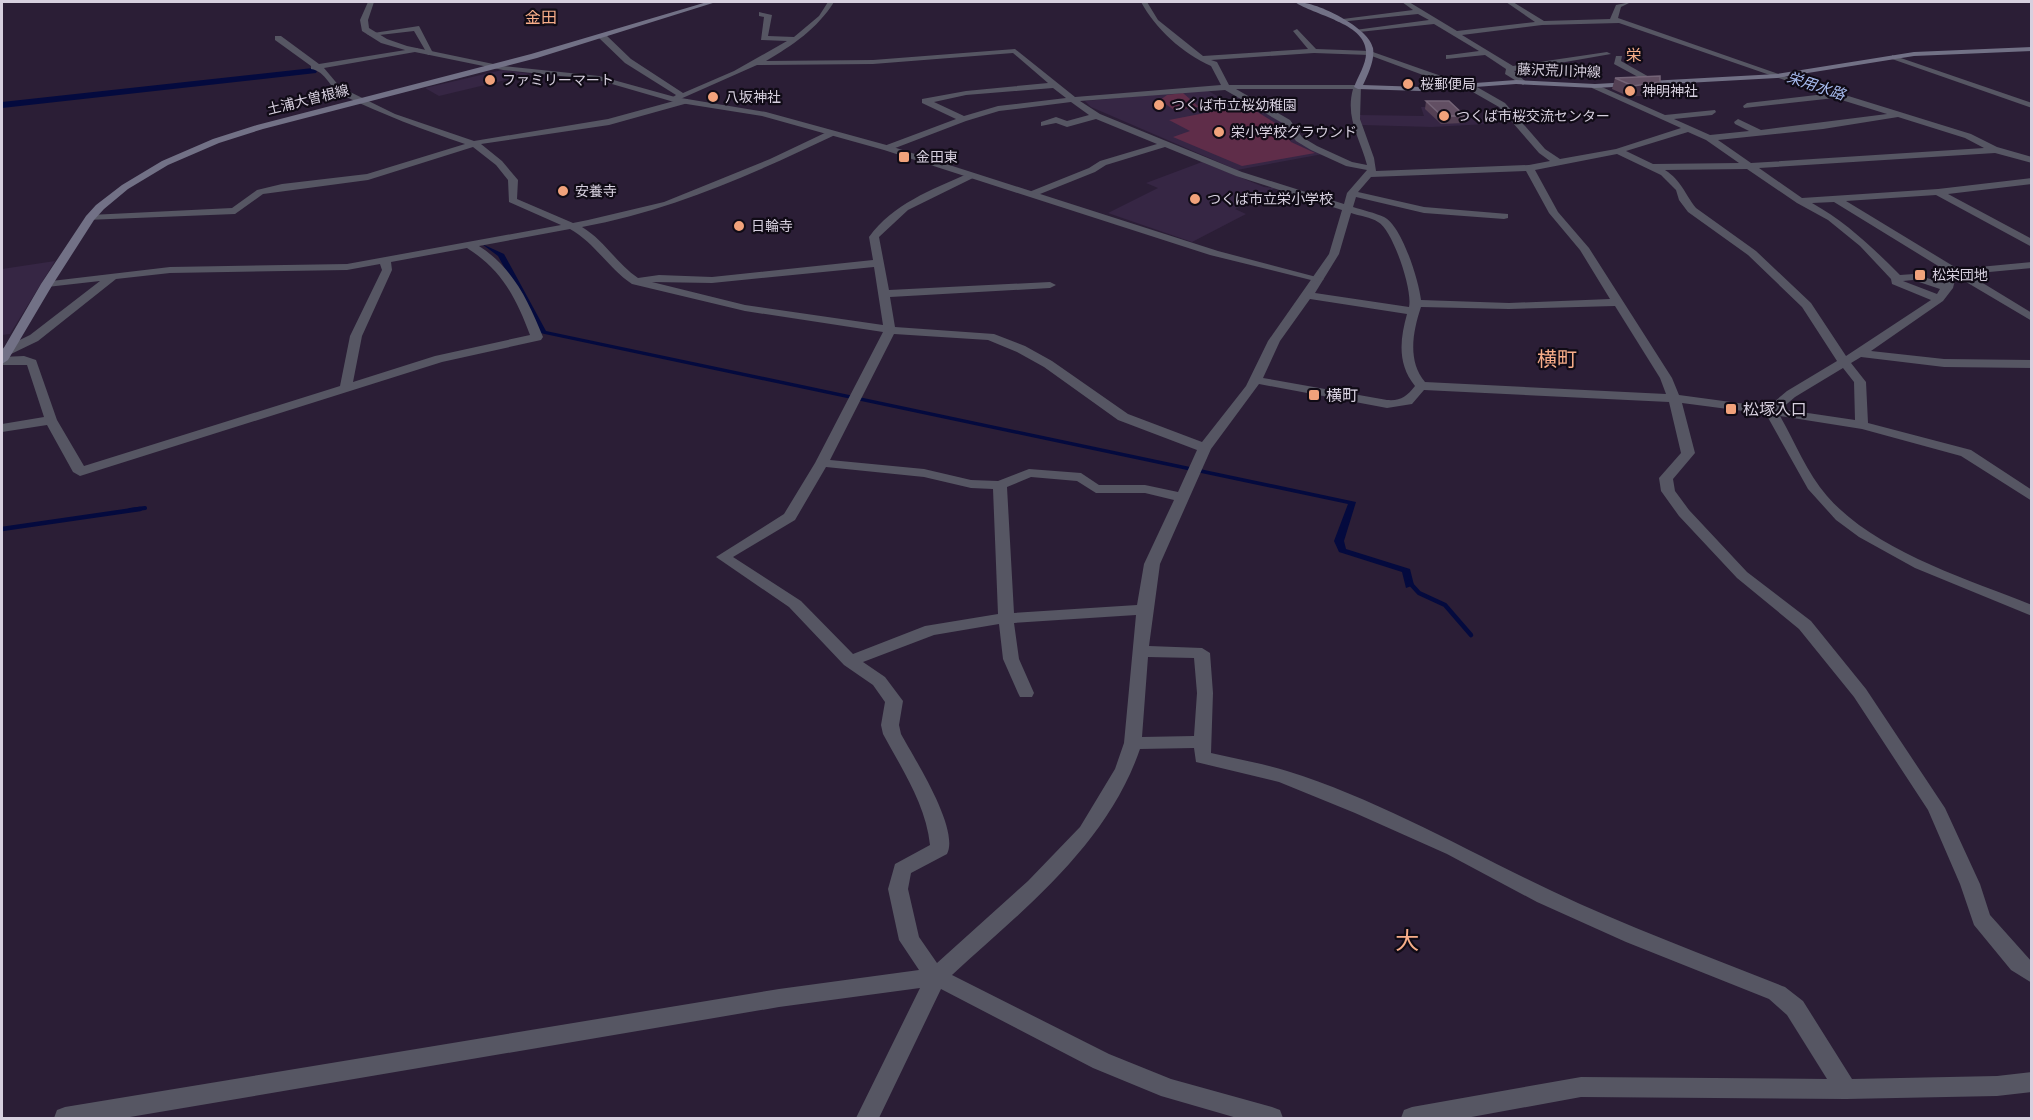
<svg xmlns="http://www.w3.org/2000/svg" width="2033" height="1120" font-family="Karla,'Noto Sans JP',sans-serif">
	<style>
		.built { fill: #362644 }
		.green { fill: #5f2d49 }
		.water { fill: #040a3e }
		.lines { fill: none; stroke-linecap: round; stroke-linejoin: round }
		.stream-far1 { stroke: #040a3e; stroke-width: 4 }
		.stream { stroke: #040a3e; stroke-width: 4.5 }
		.canal { fill: #040a3e; fill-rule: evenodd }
		.minor { fill: #565663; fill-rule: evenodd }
		.tertiary { fill: #565663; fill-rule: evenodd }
		.secondary { fill: #727186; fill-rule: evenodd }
		.wall { fill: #544054 }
		.shaded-wall { fill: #3e2c42 }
		.building { fill: #624f63; stroke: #746477; stroke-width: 1.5 }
		.poi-dot { fill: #f1a27b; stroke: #100b16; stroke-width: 2 }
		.labels { text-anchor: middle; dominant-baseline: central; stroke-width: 4.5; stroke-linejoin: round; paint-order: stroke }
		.far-street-label { font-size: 14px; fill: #d7d0df; stroke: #100b16 }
		.far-poi-label { font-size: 14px; fill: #d7d0df; stroke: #100b16; text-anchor: start }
		.far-water-label { font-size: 15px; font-style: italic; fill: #a8bdf1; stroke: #100b16 }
		.far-quarter-label { font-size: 16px; fill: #f7ad89; stroke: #100b16 }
		.poi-label { font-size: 16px; fill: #d7d0df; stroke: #100b16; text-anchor: start }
		.quarter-label { font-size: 20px; fill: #f7ad89; stroke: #100b16 }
		.near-quarter-label { font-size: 24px; fill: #f7ad89; stroke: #100b16 }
	</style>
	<rect width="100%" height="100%" fill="#2b1e36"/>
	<g class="built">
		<polygon points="502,70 531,74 439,96 425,88"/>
		<polygon points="1207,90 1222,99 1239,97 1286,125 1323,154 1237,170 1091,107 1085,101"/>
		<polygon points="1451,106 1463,117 1481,118 1487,124 1432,127 1362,125 1359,115 1424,116 1421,107"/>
		<polygon points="1202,162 1264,187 1275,188 1235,209 1246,214 1192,242 1108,213 1158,188 1146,183"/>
		<polygon points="55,261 10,334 2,335 2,269"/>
	</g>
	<g class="green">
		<polygon points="1183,93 1199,107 1174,110 1160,100 1167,95"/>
		<polygon points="1246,105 1280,126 1291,142 1315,153 1242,166 1173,137 1190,131 1169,120"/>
	</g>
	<polygon class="water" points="482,244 504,254 546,331 1356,502 1344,541 1346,549 1410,569 1414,585 1406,588 1402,572 1339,552 1334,541 1348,504 540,333 498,256"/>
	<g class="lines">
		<polyline class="stream-far1" points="130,510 145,508"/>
		<g class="stream">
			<polyline points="2,529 140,509"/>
			<polyline points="1409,582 1419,593 1445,605 1471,635"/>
		</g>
		<polygon class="canal" points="313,68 317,71 316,73 2,108 2,102"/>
		<g class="minor">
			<path d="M828 2H834C817 29 793 45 766 61L873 60 1015 49 1075 97 1221 85 1211 66C1183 54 1155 28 1141 2H1147L1158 20 1203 56 1308 49 1293 31 1297 29 1316 49 1370 51 1464 84 1470 83 1505 103 1545 149 1560 159 1616 149 1681 128 1592 88 1591 86 1595 84 1665 115 1715 110 1716 112 1712 115 1674 119 1710 135 1749 131 1735 124 1734 122 1738 119 1761 130 1887 114 1835 98 1744 108 1743 106 1747 103 1825 94 1619 23 1542 25 1462 35 1513 66 1607 52 1611 54 1514 71 1527 83 1523 85 1505 74 1506 69 1485 55 1446 59V55H1449L1479 51 1434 24 1359 32 1355 30 1429 20 1418 14 1339 22 1335 20 1413 10 1402 2H1409L1457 31 1535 22 1506 2H1513L1544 21 1610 19 1616 5 1631 2 1621 7 1618 18 1787 77 1971 134 1997 147 2032 157V163L1995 153 1759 168 1802 198 1938 189 2032 178V184L1948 194 2032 239V247L1936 195 1846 201 1958 269 2032 262V268L1968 274 2032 313V321L1956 276 1953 288 1943 301 1871 351 1944 359 2032 360V368L1944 367 1861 357 1851 363 1866 382 1868 423 1971 450 2032 490V501L1961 456 1862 429 1780 416C1795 442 1807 473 1827 496 1875 551 1965 578 2032 605V616L1915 568 1859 537 1836 520 1808 489 1766 414 1682 403 1695 453 1673 479 1675 491 1689 510 1747 572 1811 621 1866 689 1945 808 1980 884 1990 915 2032 962V983L2011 970 1974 925 1960 884 1928 810 1854 697 1799 629 1737 578 1679 516 1661 491 1659 478 1681 453 1669 402 1424 390 1412 404 1387 408 1259 384 1211 449 1160 564 1149 646 1202 648 1210 653 1213 693 1211 753C1236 759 1262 763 1287 771 1380 800 1465 850 1552 891 1628 927 1707 956 1785 987L1803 1001 1852 1079 1997 1076 2032 1072V1092L1997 1096 1846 1099 1581 1097 1466 1118H1401L1404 1110 1412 1107 1581 1077 1827 1079 1787 1015 1769 999 1626 942 1537 902 1447 854 1355 813 1279 782 1196 762 1194 748 1140 749C1107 845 1024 909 952 975L1109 1054 1171 1079 1272 1107 1280 1110 1283 1118H1237L1161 1096 1093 1068 941 989 879 1118H856L920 988 779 1007 124 1118H54L57 1110 65 1107 779 989 919 970 899 940 888 889 895 864 930 845C926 805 902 769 883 734L881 725 885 702 873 685 844 665 789 607 716 557 784 514 815 463 883 332 745 311 632 284C609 269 595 243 570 229L479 246C513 268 528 300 543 337L541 340 442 362 80 476 73 472 47 425 2 432V424L44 417 27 365H2V357L24 356 36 360 57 420 84 466 340 386 350 336 382 270 380 264 347 270 170 273 116 279 38 341 11 354H3V348L30 335 100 281 47 287 43 286V282L170 267 347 264 561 225 509 202 508 180 496 165 473 147 368 180 263 194 235 214 86 220V216L90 215 232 208 257 190 282 184 367 174 465 144C421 129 384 115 342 95 330 89 326 71 311 69V66L275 40V36H281L319 64 418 48 415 52 324 68 340 87 395 114 474 141 608 119 674 101 670 99 676 95 625 63 599 38V34H605L631 59 683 93 734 71 787 41 761 40 764 17 759 16V12L772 15 768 36 794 37 819 16ZM1013 53 1048 83 966 91 922 99V103L956 119 884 146V150H890L966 121 999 111 1071 102 1089 115 1067 121 1056 117 1041 122V126L1056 123 1067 127 1096 119 1157 144 1100 161 1089 168 1029 192V196H1035L1095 172 1106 165 1165 147 1236 176 1342 210 1329 254 1268 341 1246 386 1202 442 1128 414 1052 361 1025 346 994 334 895 327 890 297 1050 288 1056 285 1050 282 889 290 879 237 908 210 973 178V174H967C931 190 893 204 869 237L873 260 712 277 659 275 638 278C617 264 604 240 582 227 671 211 753 174 835 135V131H829L770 159 664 202 588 220 573 223 517 199 518 180 502 161 481 144 609 125 688 103V99L678 100 757 65 873 64ZM1314 53 1369 55 1458 88 1464 87 1499 107 1539 153 1550 161 1529 165 1376 171 1374 158 1360 119 1361 85H1229L1217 62 1211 60ZM1053 88 1066 98 998 106 964 116 934 102 966 95ZM1236 89H1353C1345 118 1360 138 1367 165L1352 162 1317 146 1302 137 1290 120ZM1225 90 1284 124 1296 141 1311 150 1346 166 1367 170 1347 193 1344 204 1242 172 1100 114 1080 101ZM1898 117 1965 138 1984 148 1751 163 1718 140 1823 129ZM1688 132 1706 140 1739 163 1653 164 1626 151ZM1617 154 1661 175 1676 190 1679 200 1688 212 1748 255 1802 307 1837 361 1787 391 1768 407 1679 395 1672 378 1589 248 1558 212 1535 170ZM1747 169 1797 203 1828 220 1860 246 1891 279 1892 284 1931 300 1846 356 1811 303 1756 251 1696 208C1684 193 1682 181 1665 170ZM1526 171 1549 213 1580 250 1610 299 1509 303 1421 300C1419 281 1402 226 1384 217 1375 213 1363 210 1353 207L1356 197 1424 213 1504 219 1508 218V214L1424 207 1358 192 1371 177ZM1834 202 1948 272 1943 283 1914 274 1900 275C1872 247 1846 222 1812 203ZM1351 213C1359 216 1371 217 1378 222 1393 230 1413 291 1409 307L1315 293 1339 254ZM467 248C502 270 516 298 530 335L435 356 353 382 362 336 392 270 391 262ZM874 267 883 325 745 305 652 282 712 283ZM1913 280 1940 289 1937 294 1903 281ZM1310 299 1407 314C1400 339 1397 364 1415 386 1406 397 1401 401 1387 400L1263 378 1280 341ZM1615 306 1660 378 1666 394 1425 382C1407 361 1413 331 1421 307L1509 309ZM894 334 988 340 1017 352 1044 367 1118 420 1197 450 1178 492 1145 485H1099L1081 473 1029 469 998 481 971 480 924 469 830 460ZM1843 368 1854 382 1855 420 1781 409 1795 397ZM826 467 924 477 971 488 993 489 998 614 925 626 853 654 801 601 733 557 795 520ZM1031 477 1077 481 1096 493H1145L1174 500 1144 564 1137 605 1014 613 1007 487ZM1136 615 1124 743 1115 769 1080 827 1028 881 937 963 919 937 908 889 911 873 947 854C960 829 914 758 901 734L899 725 903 701 885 677 863 662 934 635 999 624 1003 659 1018 693 1020 697H1032L1034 693 1019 659 1014 623ZM1148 657 1194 658 1197 693 1194 736 1142 737Z"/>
			<polygon points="419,26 434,55 428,55 414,31 371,36 367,34"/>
			<polygon points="1892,55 2032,103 2032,108 1892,59"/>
			<polygon points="1616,56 1622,56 1621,61 1658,82 1651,84 1614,64"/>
		</g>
		<polygon class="tertiary" points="368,2 374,2 368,20 369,28 387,39 407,46 503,66 599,76 675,97 766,112 890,146 1218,251 1324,279 1319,282 1210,255 884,150 762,116 674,102 598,80 503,70 405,50 381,43 362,31 360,20"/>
		<g class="secondary">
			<polygon points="707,2 716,2 537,58 263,129 219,143 168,165 128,189 104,209 94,220 53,284 8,360 2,364 2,351 41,284 86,216 96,205 122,185 162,161 213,139 257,125 531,54"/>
			<path d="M1295 2C1314 0 1369 27 1373 48 1375 60 1368 74 1363 85L1421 87 1516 80 1595 84 1777 74 1914 52 2032 47V51L1914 56 1777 78 1595 88 1516 84 1421 91 1358 89 1354 87C1358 76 1367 63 1366 51 1365 23 1313 15 1295 2Z"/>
		</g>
	</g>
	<g class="wall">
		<polygon points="1615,78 1660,82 1657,93 1630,97 1612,89"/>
		<polygon points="1426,101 1465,116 1464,123 1441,124 1425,109"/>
	</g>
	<polygon class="shaded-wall" points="1660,82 1657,93 1630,97 1633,86"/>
	<g class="building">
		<polygon points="1660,76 1660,82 1633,86 1615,78"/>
		<polygon points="1426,101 1449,101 1465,116 1442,116"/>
	</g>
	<g class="poi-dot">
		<circle cx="490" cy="80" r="6"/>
		<circle cx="1408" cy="84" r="6"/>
		<circle cx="1630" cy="91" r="6"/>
		<circle cx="713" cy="97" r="6"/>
		<circle cx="1159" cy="105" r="6"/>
		<circle cx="1444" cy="116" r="6"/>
		<circle cx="1219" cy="132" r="6"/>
		<rect x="898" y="151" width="12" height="12" rx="3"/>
		<circle cx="563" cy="191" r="6"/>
		<circle cx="1195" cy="199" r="6"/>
		<circle cx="739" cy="226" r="6"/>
		<rect x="1914" y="269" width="12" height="12" rx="3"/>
		<rect x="1308" y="389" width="12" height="12" rx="3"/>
		<rect x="1725" y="403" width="12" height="12" rx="3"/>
	</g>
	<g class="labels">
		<g class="far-street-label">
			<text transform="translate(1559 71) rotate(2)">藤沢荒川沖線</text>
			<text transform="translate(308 100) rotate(-14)">土浦大曽根線</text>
		</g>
		<g class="far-poi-label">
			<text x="502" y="80">ファミリーマート</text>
			<text x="1420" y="84">桜郵便局</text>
			<text x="1642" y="91">神明神社</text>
			<text x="725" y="97">八坂神社</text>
			<text x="1171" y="105">つくば市立桜幼稚園</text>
			<text x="1456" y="116">つくば市桜交流センター</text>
			<text x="1231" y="132">栄小学校グラウンド</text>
			<text x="916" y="157">金田東</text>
			<text x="575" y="191">安養寺</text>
			<text x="1207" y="199">つくば市立栄小学校</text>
			<text x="751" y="226">日輪寺</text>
			<text x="1932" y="275">松栄団地</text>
		</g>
		<g class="far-water-label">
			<text transform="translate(1816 86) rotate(18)">栄用水路</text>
		</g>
		<g class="far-quarter-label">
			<text x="541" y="17">金田</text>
			<text x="1634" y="55">栄</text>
		</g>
		<g class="poi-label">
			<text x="1326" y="395">横町</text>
			<text x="1743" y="409">松塚入口</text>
		</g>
		<g class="quarter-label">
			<text x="1557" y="359">横町</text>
		</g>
		<g class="near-quarter-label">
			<text x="1407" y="941">大</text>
		</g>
	</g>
	<rect width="2033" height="1120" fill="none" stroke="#d7d0df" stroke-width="6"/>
</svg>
